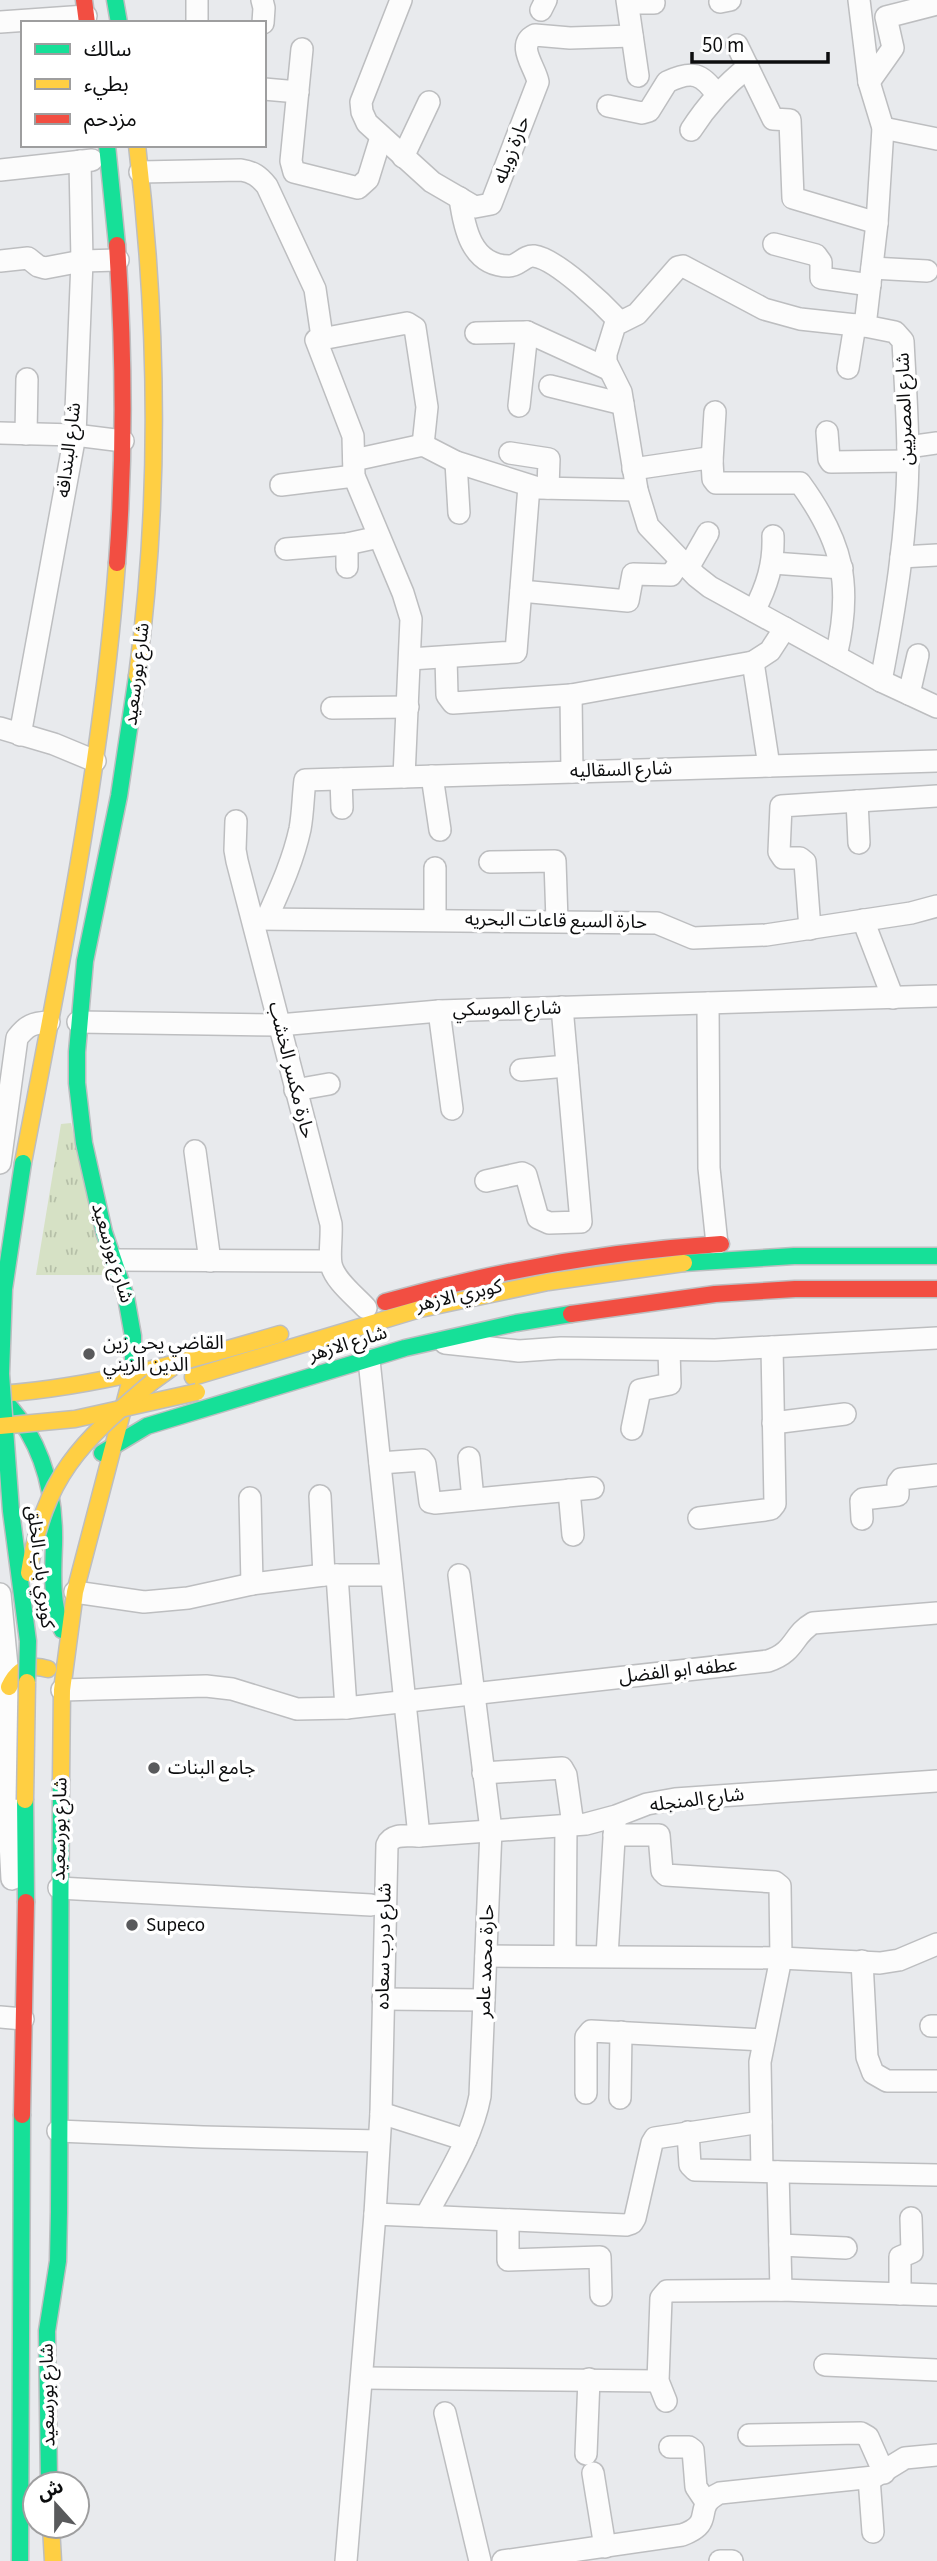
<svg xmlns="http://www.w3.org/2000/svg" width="937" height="2561" font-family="'Source Sans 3','Noto Sans Arabic',sans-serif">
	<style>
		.grass { fill: url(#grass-tufts) }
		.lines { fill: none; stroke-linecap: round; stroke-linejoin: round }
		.street-casing { stroke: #bdbec0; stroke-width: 24 }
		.fast-casing { stroke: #bdbec0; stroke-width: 19 }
		.slow-casing { stroke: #bdbec0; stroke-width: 19 }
		.jam-casing { stroke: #bdbec0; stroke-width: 19 }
		.street { stroke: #fcfcfc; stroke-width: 21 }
		.fast { stroke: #16e098; stroke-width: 16 }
		.slow { stroke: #ffcf43; stroke-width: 16 }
		.jam { stroke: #f24e42; stroke-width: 16 }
		.fast-bridge-casing { stroke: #bdbec0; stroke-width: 19; stroke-linecap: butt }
		.slow-bridge-casing { stroke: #bdbec0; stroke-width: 19; stroke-linecap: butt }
		.fast-bridge { stroke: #16e098; stroke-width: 16 }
		.slow-bridge { stroke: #ffcf43; stroke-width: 16 }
		.poi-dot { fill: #595a5c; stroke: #fff; stroke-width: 2.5 }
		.labels { text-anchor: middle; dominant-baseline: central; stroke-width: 7; stroke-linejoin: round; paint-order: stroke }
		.street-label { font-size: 19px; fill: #0c0d0e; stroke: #fff }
		.poi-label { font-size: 19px; fill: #0c0d0e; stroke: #fff; text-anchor: start }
	</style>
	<defs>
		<pattern id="grass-tufts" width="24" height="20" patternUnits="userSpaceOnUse" patternTransform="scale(1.75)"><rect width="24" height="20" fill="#d6e1c5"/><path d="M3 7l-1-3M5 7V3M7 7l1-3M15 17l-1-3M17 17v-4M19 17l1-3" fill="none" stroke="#b6c0a8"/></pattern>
	</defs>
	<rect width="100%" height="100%" fill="#e8eaed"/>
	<polygon class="grass" points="71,1123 106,1275 36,1275 61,1124"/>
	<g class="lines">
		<defs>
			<g id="street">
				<polyline points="262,0 264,8 263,23"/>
				<path d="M401 0 361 102 362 112 367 123 432 182 475 207 491 204 538 82C536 68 515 45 535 35L570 38 632 36"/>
				<polyline points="627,0 638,76"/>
				<path d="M859 0 869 82 883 128 877 223 865 326 895 332 903 341C905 381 908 421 908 460 907 535 895 608 881 681"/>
				<polyline points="720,2 730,0"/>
				<polyline points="628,3 654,3"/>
				<polyline points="541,10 546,0"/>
				<polyline points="0,22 86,16"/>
				<polyline points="197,23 197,0"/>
				<polyline points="737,45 773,119 790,120 793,198 877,223"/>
				<polyline points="302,49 291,161 294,172 358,188 368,179 381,137"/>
				<polyline points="869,82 893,48 886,17 937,4"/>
				<polyline points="264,89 298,92"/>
				<path d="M608 106 642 113 649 111 667 82C692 70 702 73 717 95"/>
				<polyline points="883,128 937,139"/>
				<path d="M691 130C707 105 724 86 748 67"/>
				<polyline points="403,157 429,102"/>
				<polyline points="0,170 92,160"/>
				<path d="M140 172 241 170C253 172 259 176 267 186L315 289 322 337"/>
				<path d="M460 198C464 227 471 266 509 266 518 266 525 255 534 256 557 259 604 305 620 322"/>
				<polyline points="774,244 816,255 821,262 821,278 870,285"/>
				<polyline points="0,261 28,258 38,266 45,268 82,261 118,260"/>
				<polyline points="872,268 927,271"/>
				<polyline points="865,326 800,319 764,309 683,266 678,267 637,314 615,325 606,354 606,362 621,392 637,490 648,526 696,576 710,587 881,681 937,707"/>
				<polyline points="476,333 527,332 608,369"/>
				<polyline points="848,368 855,325"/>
				<polyline points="550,386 623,404"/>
				<polyline points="519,406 527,332"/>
				<polyline points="827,432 829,459 831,462 908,461"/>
				<polyline points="0,433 75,435 123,441"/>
				<polyline points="26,434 27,379"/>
				<polyline points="908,447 937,443"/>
				<polyline points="510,453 549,459 548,488"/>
				<polyline points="354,460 423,445 456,462 538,488 637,490"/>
				<polyline points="712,461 715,412"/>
				<polyline points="456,462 459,513"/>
				<path d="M633 469 708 458 712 461 713 479 716 483H800C843 542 853 585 836 656"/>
				<polyline points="281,485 354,476"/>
				<polyline points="286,549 347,544 379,537"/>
				<polyline points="901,557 937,555"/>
				<polyline points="773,563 842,568"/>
				<polyline points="347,567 347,544"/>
				<polyline points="688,568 708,533"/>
				<polyline points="521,591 628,601 633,574 671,575 681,560"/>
				<path d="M754 611C767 586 774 564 773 536"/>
				<polyline points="446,657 447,695 453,703 571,695 753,662 770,651 785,628"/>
				<polyline points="410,659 516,652 529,486"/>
				<polyline points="753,662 769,766"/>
				<polyline points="909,694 918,655"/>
				<polyline points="571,695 572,772"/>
				<polyline points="332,708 408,707"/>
				<polyline points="0,728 54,744 95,761"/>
				<polyline points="20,735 75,435 82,261 80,161"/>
				<polyline points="432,776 440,830"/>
				<polyline points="404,777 411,619 403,593 354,476 353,436 316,340 407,323 415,328 427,407 423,445"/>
				<polyline points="341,779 342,808"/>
				<polyline points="857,801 859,843"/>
				<path d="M236 821 235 850 237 861 331 1224C332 1237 329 1253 331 1264 334 1280 355 1296 366 1308"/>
				<polyline points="490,862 555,861 557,921"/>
				<polyline points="435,868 435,920"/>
				<path d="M267 918C280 889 293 861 300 829 303 813 303 796 305 780L937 761"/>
				<polyline points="256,919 657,923 693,938 766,935 911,913 937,906"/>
				<polyline points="863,920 893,998"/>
				<polyline points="810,929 805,862 800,858 783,858 779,852 781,806 937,796"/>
				<polyline points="708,1003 709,1168 717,1244"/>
				<polyline points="439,1011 452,1109"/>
				<polyline points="78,1022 279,1025 439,1011 937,996"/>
				<polyline points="521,1070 567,1066"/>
				<polyline points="295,1090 329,1084"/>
				<polyline points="195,1151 210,1261"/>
				<path d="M0 1163 17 1038C27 1025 33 1023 49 1022"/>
				<polyline points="486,1181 522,1173 526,1175 538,1218 549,1223 581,1222 562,1007"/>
				<polyline points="114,1260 330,1261"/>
				<polyline points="445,1343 519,1351 561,1348 715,1350 937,1338"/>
				<polyline points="773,1423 845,1414"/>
				<polyline points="632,1429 640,1390 670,1384 669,1350"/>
				<polyline points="469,1458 473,1499"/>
				<polyline points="380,1463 422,1460 425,1464 430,1502 435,1503 593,1488"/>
				<polyline points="569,1490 573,1535"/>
				<polyline points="320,1496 324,1575"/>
				<polyline points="250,1498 252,1584"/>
				<polyline points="699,1518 765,1510 771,1509 775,1504 772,1347"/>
				<polyline points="862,1519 861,1501 863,1499 898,1495 898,1483 901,1479 937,1475"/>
				<polyline points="337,1575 346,1708"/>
				<polyline points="75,1592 144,1602 188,1598 252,1584 324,1575 391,1575"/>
				<polyline points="0,1594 9,1687 7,1786 12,1879"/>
				<path d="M62 1690 206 1686 232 1689 297 1709 346 1708 768 1661C796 1652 792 1635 813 1623L937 1613"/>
				<polyline points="483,1773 562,1768 566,1775 573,1825"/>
				<polyline points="614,1835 659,1835 662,1871 666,1875 775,1882 780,1886 781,1958 760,2062 762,2171"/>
				<polyline points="419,1836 586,1824 616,1816 647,1804 675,1799 937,1781"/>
				<polyline points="59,1888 371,1905"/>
				<polyline points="486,1956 781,1958 880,1963 899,1960 937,1944"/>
				<polyline points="565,1956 566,1825"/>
				<polyline points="607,1956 615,1822"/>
				<polyline points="862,1961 867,2057 873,2073 887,2081 937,2081"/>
				<polyline points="383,1999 484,2000"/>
				<polyline points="0,2017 23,2019"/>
				<polyline points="931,2026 937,2026"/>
				<polyline points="586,2093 586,2037 591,2031 764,2040"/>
				<polyline points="620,2098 621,2032"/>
				<polyline points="381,2113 466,2140"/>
				<polyline points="58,2131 203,2137 379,2141"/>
				<polyline points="688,2132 690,2165 695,2170 937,2175"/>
				<polyline points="778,2172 781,2290"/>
				<polyline points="375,2214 626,2225 632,2223 635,2218 652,2143 655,2138 761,2122"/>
				<path d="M426 2216C446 2178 472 2139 480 2096L491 1830 459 1575"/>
				<polyline points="508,2220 508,2260 600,2257 601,2295"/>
				<polyline points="780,2245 846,2248"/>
				<polyline points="900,2294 900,2257 912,2252 911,2218"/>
				<polyline points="825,2365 937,2370"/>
				<polyline points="363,2378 658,2381"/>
				<polyline points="666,2401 658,2381 661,2298 667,2291 781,2290 937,2295"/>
				<polyline points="445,2413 480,2561"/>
				<polyline points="749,2435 861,2433 868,2437 884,2473"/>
				<polyline points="670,2447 689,2447 693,2450 696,2487 706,2502"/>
				<polyline points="586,2454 589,2379"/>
				<polyline points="593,2473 605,2547"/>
				<polyline points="869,2478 873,2532"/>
				<path d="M346 2561 375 2214 381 2113 387 1845C392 1833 407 1836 419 1836L369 1360"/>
				<path d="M503 2561 682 2535C718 2522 690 2507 720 2493L874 2477 905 2458 937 2455"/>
				<polyline points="720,2561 732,2561"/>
			</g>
			<g id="fast">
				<polyline points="115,0 119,23"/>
				<polyline points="107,145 117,245"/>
				<polyline points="684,1263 794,1256 937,1256"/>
				<polyline points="133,1371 133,1336 126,1297 104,1232 84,1143 77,1083 77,1052 85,961 119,796 137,676"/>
				<path d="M10 1407C44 1446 55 1493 54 1544 53 1574 51 1602 62 1630"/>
				<polyline points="102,1453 147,1426 405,1348 516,1323 571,1314"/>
				<polyline points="25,1800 26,1902"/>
				<polyline points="49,2484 47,2331 58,2261 59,2212 61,1780"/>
				<polyline points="20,2561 22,2115"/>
			</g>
			<g id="slow">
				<path d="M137 145C158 322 161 499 137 676"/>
				<path d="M23 1163C61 964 102 765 117 563"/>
				<polyline points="193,1377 420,1309 548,1282 684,1263"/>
				<polyline points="152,1382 177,1364"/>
				<path d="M0 1394C96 1387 188 1361 280 1334"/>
				<path d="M9 1687C17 1670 29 1663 48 1669"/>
				<polyline points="61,1780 62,1690 75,1592 133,1371"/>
				<polyline points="51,2526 53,2561"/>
			</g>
			<g id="jam">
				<polyline points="84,0 87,23"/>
				<path d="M117 245C124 351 125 457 117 563"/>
				<path d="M385 1302C494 1271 608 1251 721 1244"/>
				<polyline points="571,1314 715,1294 795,1289 937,1289"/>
				<polyline points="22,2115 26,1902"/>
			</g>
		</defs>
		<use href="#street" class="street-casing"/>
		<use href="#fast" class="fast-casing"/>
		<use href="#slow" class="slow-casing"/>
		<use href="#jam" class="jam-casing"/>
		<use href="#street" class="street"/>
		<use href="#fast" class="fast"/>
		<use href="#slow" class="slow"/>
		<use href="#jam" class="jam"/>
		<defs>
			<polyline id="fast-bridge" points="23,1163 4,1289 1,1374 11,1511 28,1641 27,1682"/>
			<g id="slow-bridge">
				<polyline points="0,1426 75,1419 197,1392"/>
				<path d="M29 1573C44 1476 80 1443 152 1382"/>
				<polyline points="25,1800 27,1682"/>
			</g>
		</defs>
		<use href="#fast-bridge" class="fast-bridge-casing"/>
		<use href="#slow-bridge" class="slow-bridge-casing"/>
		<use href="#fast-bridge" class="fast-bridge"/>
		<use href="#slow-bridge" class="slow-bridge"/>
	</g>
	<g class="poi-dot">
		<circle cx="89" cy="1354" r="7"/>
		<circle cx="154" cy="1768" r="7"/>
		<circle cx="132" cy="1925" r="7"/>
	</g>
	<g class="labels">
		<g class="street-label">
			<text transform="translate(512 150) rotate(-69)">حارة زويله</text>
			<text transform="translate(905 409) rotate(-92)">شارع المصريين</text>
			<text transform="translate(69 450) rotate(-83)">شارع البنداقه</text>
			<text transform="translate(137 674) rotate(-83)">شارع بورسعيد</text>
			<text transform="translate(621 770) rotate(-2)">شارع السقاليه</text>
			<text transform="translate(556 921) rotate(1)">حارة السبع قاعات البحريه</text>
			<text transform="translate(507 1009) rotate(-1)">شارع الموسكي</text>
			<text transform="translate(291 1070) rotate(76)">حارة مكسر الخشب</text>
			<text transform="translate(112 1253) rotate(73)">شارع بورسعيد</text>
			<text transform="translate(459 1296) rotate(-13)">كوبري الازهر</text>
			<text transform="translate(348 1344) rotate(-17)">شارع الازهر</text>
			<text transform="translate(40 1567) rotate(83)">كوبري باب الخلق</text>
			<text transform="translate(678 1671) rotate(-6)">عطفه ابو الفضل</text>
			<text transform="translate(697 1800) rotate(-7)">شارع المنجله</text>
			<text transform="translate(60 1829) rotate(-89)">شارع بورسعيد</text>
			<text transform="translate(384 1946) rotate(-89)">شارع درب سعاده</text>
			<text transform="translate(486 1961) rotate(-88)">حارة محمد عامر</text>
			<text transform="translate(48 2395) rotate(-91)">شارع بورسعيد</text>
		</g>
		<g class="poi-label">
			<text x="103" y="1343">القاضي يحي زين<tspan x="103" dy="22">الدين الزيني</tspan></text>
			<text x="168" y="1768">جامع البنات</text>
			<text x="146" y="1925">Supeco</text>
		</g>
	</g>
	<rect x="21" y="21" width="245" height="126" fill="#ffffff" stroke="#9e9e9f" stroke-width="2"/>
	<rect x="35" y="44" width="35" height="10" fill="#16e098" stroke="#9e9e9f" stroke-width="2"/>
	<text x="84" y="56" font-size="21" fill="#0c0d0e">سالك</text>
	<rect x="35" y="79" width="35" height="10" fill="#ffcf43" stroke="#9e9e9f" stroke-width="2"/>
	<text x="84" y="91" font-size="21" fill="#0c0d0e">بطيء</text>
	<rect x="35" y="114" width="35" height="10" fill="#f24e42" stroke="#9e9e9f" stroke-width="2"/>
	<text x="84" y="126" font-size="21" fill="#0c0d0e">مزدحم</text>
	<g transform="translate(56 2505) rotate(339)"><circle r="33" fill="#ffffff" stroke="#9e9e9f" stroke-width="2"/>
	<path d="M0-5L12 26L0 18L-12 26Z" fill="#595a5c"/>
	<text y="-10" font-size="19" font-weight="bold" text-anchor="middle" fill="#0c0d0e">ش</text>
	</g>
	<path d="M692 52v10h136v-10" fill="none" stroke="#0c0d0e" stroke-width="3.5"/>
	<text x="702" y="52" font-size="21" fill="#0c0d0e" stroke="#ffffff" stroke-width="5" paint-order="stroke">50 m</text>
</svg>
